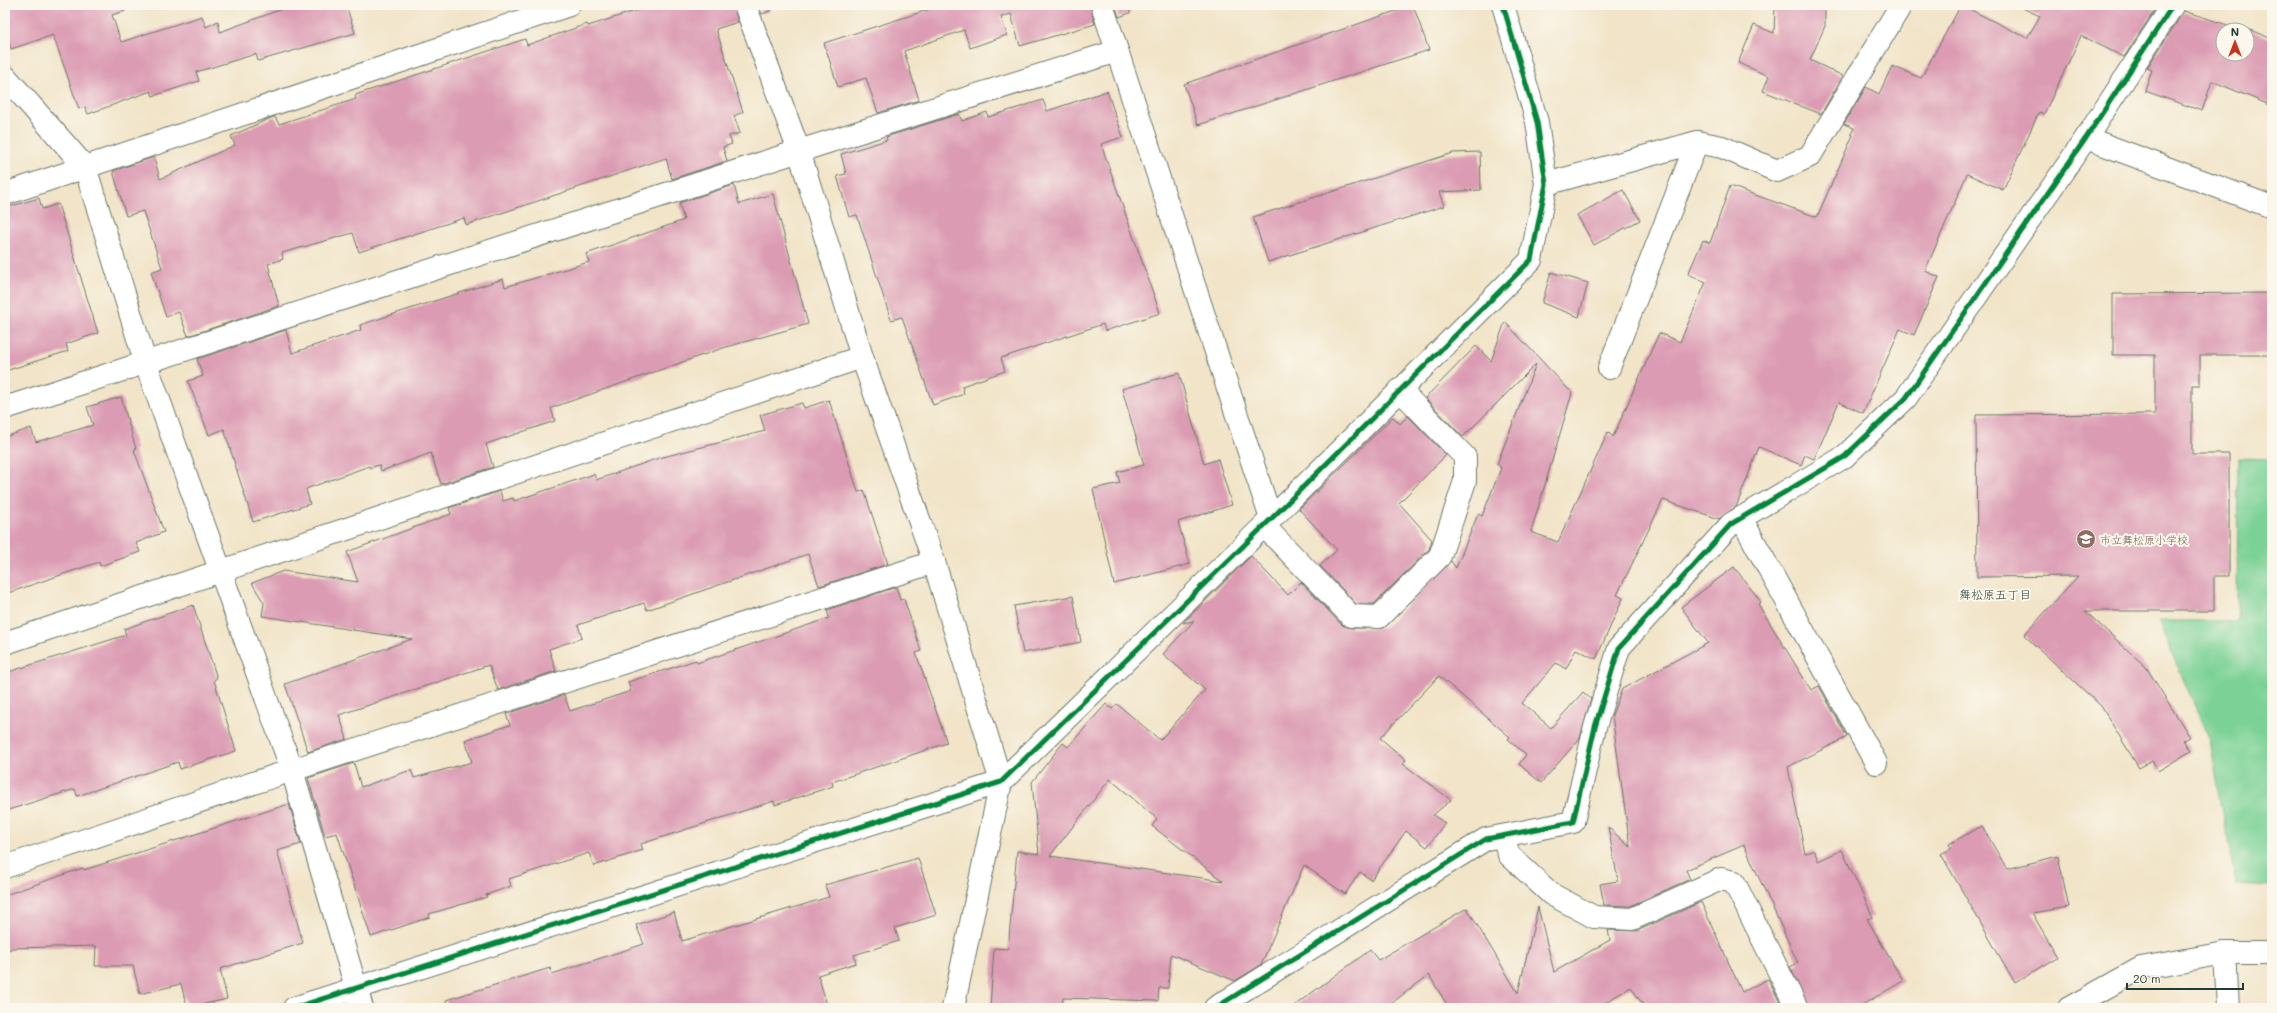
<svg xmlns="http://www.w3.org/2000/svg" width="2277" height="1013" font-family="Mali,'Klee One',sans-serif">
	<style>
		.green { fill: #7bd296; stroke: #4d8865 }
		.building { fill: #db9bb3; fill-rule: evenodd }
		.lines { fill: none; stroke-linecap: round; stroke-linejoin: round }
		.service-casing { stroke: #687768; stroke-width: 24 }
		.minor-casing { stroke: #687768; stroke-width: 24 }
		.tertiary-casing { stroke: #687768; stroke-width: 24 }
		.service { stroke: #fff; stroke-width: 22 }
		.minor { stroke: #fff; stroke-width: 22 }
		.tertiary { stroke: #fff; stroke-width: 22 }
		.cycleway-casing { stroke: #fbf7ec; stroke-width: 8 }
		.cycleway { stroke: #00873e; stroke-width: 5 }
		.labels { text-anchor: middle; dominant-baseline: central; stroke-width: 4; stroke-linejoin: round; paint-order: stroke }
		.education-label { font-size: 11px; fill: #785e54; stroke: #fbf7ec; text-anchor: start }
		.neighbourhood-label { font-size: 12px; fill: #1f3d34; stroke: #fbf7ec }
	</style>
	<rect width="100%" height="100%" fill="#fbf7ec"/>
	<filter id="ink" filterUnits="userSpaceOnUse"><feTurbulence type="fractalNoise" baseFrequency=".025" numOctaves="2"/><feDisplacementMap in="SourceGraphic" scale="8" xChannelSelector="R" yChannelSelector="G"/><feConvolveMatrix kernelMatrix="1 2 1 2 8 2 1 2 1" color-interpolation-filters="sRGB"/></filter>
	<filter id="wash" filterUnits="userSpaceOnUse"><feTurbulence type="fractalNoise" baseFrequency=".012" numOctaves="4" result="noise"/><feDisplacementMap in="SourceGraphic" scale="16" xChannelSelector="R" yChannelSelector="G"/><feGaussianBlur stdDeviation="0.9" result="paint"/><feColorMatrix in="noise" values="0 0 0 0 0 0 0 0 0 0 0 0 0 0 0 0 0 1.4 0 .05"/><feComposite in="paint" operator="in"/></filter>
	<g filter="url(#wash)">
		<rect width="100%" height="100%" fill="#f1e4c8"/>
		<polygon class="green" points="2238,458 2272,459 2272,886 2236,884 2210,741 2158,621 2237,621"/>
		<g id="blocks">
			<g class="building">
				<polygon points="5,5 124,5 125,11 112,15 121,42 202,16 206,27 218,21 220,32 293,5 346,5 355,33 258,61 256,54 196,72 199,81 153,96 151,91 88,114 85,107 79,109 53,35 11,49 5,30"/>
				<polygon points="654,5 733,5 738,22 716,29 743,112 734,116 740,133 729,136 732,144 723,147 727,161 672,179 666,158 466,225 464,218 359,252 353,233 282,253 283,259 268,264 279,306 188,336 179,312 166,317 151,272 162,268 143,211 126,216 113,171 154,157 160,179 235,145 231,136 273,117 275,117 279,124 356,99 355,95 525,39 527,45 587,24 588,26"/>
				<polygon points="758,5 769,5 770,11 762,14"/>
				<polygon points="943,5 1021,5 1021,7 1028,5 1090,5 1095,24 1020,46 1011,14 1001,17 1007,35 970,48 964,30 904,51 919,100 878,113 866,78 838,87 824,43"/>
				<polygon points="1115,5 1129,5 1130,13 1119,17"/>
				<polygon points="1413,5 1429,50 1198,125 1184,84"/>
				<polygon points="1775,5 1825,5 1825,26 1810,60 1843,76 1821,114 1763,91 1769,76 1738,63 1754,25 1774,33"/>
				<path d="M1961 5 2027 38 2040 16 2016 5H2158L2124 57 2081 36 2044 114 2039 112 2003 190 1967 174 1925 271 1939 277 1914 335 1900 329 1863 413 1839 402 1814 459 1805 455 1801 465 1759 447 1736 507 1719 519 1663 500 1617 595 1623 598 1596 659 1576 649 1566 669 1556 663 1522 703 1551 728 1583 692 1591 699 1580 738 1541 783 1519 764 1526 755 1508 739 1510 737 1439 676 1380 738 1406 760 1403 764 1451 800 1433 815 1445 823 1427 847 1406 831 1371 880 1360 872 1345 894 1304 865 1261 965 1235 981 1171 954 1168 988H1159L1158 1001 1063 998 1062 1008H990L994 948 1008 949 1017 851 1039 854 1032 782 1063 743 1068 747 1106 704 1112 709 1117 704 1160 740 1205 690 1163 654 1194 621 1183 623 1251 556 1288 595 1301 582 1342 625 1351 628H1384L1451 561 1456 568 1478 514 1482 516 1501 468 1497 464 1536 364 1463 437 1425 398 1476 346 1491 361 1505 322 1572 393 1531 532 1558 542 1608 432 1613 437 1659 333 1680 342 1706 282 1688 274 1703 240 1710 243 1730 186 1817 217 1853 135 1851 134 1854 128 1844 124 1866 87 1879 94 1892 66 1921 78ZM1110 779 1157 819 1152 826 1223 881 1050 856Z"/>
				<path d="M2184 11 2237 28 2238 25 2272 39V106L2212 81 2202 111 2145 91 2152 70 2147 68ZM2223 30H2247V54H2223Z"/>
				<polygon points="1107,91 1123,137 1101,144 1160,313 1105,331 1103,324 1001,358 1005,371 962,386 964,394 933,405 902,317 891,320 857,215 849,217 837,176 846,174 841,154 887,140 886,137 959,114 962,121 987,112 988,117 1043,100 1047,111"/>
				<polygon points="1480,152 1481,190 1439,192 1444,206 1268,262 1253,217 1453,153"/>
				<polygon points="734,185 739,204 773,194 808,324 723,348 551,408 555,421 486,444 493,467 441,484 431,453 381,471 379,465 370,468 369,466 306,489 310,504 253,522 224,429 209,435 188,381 203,376 197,359 286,330 292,353 361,330 360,325 503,279 505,287 589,262 586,254 684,220 679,203"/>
				<polygon points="1623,190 1640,220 1594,245 1577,215"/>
				<polygon points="39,198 42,209 58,204 98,333 66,344 68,351 5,371 5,208"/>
				<polygon points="1551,272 1588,283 1579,317 1542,303"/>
				<polygon points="2272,293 2272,355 2200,355 2200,385 2192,385 2192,454 2229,454 2229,576 2214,576 2214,611 2085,611 2146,667 2190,737 2184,740 2191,751 2158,771 2152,761 2139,768 2101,706 2024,635 2078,576 1977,577 1976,415 2155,414 2155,355 2113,355 2113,294"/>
				<polygon points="1179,373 1204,464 1218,459 1232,505 1178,522 1190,564 1114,584 1093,489 1120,483 1117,472 1144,465 1122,389"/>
				<polygon points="121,397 136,449 134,450 164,532 136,543 140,552 100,566 99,562 5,594 5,437 31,428 36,442 93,425 87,407"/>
				<polygon points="829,400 858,492 864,490 888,564 819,586 808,554 647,610 644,603 578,625 582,638 549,649 556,671 498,690 489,665 339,715 347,739 308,752 285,684 412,639 262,616 264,603 252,583 283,571 358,582 347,552 451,514 449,508 500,491 503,501 513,498 514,501 594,474 596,480 659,458 765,431 760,415 802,403 804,408"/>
				<polygon points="1408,416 1446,455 1399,503 1432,540 1429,549 1374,604 1356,604 1320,566 1337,550 1299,509 1393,417 1400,424"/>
				<polygon points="1734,567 1761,602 1758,604 1811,690 1819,686 1847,737 1788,767 1805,854 1814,850 1818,861 1842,850 1873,917 1867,919 1903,981 1857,1008 1809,1008 1790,967 1798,963 1744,845 1686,870 1690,879 1630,906 1604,905 1600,884 1618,881 1608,827 1630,847 1612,715 1622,689 1708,643 1681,607"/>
				<polygon points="896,587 900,600 904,599 921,651 916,653 947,743 832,782 833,786 775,805 774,801 641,844 643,850 594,866 589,853 509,879 511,886 486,895 487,897 429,914 430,917 371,937 337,833 325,836 308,778 354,763 361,787 411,770 414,778 472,762 465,740 510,725 506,714 564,695 570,711 631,691 628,682 696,660 697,663 829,618 827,610"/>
				<polygon points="1073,596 1081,642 1023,653 1014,606"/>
				<polygon points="193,605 217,678 214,680 236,751 180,769 178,762 77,796 75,789 5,811 5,673 126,635 124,629"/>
				<polygon points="289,804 301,844 277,851 303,943 220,969 227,999 187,1008 181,984 140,994 133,966 95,966 96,946 13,948 5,951 5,895 83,868 84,870"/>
				<polygon points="1982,826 2007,869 2058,856 2069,907 2032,913 2058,957 2015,983 1941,854 1951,848 1949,844"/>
				<polygon points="918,858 936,915 895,928 899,941 854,955 856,963 818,975 828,1008 447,1008 446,1000 550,968 552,974 644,944 636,925 674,912 682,941 829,897 825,885"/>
				<polygon points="1701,902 1742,992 1768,979 1783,1008 1645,1008 1631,987 1596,1008 1449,1008 1429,975 1385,1008 1291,1008 1370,950 1378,960 1467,908 1518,993 1538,907 1554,972 1610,940 1608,930 1637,931"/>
			</g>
		</g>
	</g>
	<g filter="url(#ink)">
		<use href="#blocks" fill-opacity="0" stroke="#687768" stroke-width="1"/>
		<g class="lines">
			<defs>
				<polyline id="service" points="1741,518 1876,763"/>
				<g id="minor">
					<polyline points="1102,5 1271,519"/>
					<polyline points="5,76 85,167 145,361 292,770 362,1008"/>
					<polyline points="2086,138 2272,207"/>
					<polyline points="1546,184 1697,142 1722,147 1777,171 1810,156 1901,5"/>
					<polyline points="5,194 569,5"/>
					<polyline points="1609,368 1697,142"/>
					<polyline points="5,408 799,151 1117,51"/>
					<polyline points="1264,526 1351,616 1379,617 1440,556 1465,481 1465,457 1400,390"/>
					<polyline points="5,643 862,357"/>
					<polyline points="1503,836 1509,855 1551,894 1594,917 1632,919 1721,879 1734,882 1797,1008"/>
					<polyline points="5,867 292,770 934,562"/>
					<polyline points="2225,953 2228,1008"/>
					<polyline points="294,1008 1001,782 1271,519 1531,260 1546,184 1537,122 1503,5"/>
					<polyline points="1215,1008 1486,839 1573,822 1595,727 1619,648 1731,524 1844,457 1906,398 2086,138 2173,5"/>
					<polyline points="2069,1008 2141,968 2225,953 2272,953"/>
				</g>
				<polyline id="tertiary" points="745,5 799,151 862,357 934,562 1001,782 953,1008"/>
			</defs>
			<use href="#service" class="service-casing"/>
			<use href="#minor" class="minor-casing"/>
			<use href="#tertiary" class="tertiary-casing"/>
			<use href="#service" class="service"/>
			<use href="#minor" class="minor"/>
			<use href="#tertiary" class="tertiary"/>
			<defs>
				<g id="cycleway">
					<polyline points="294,1008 1001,782 1271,519 1531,260 1546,184 1537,122 1503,5"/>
					<polyline points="1215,1008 1486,839 1573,822 1595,727 1619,648 1731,524 1844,457 1906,398 2086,138 2173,5"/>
				</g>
			</defs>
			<use href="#cycleway" class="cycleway-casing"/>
			<use href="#cycleway" class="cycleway"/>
		</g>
	</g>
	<defs>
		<symbol id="school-disc" viewBox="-11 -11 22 22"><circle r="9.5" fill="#8d6e63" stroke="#fbf7ec"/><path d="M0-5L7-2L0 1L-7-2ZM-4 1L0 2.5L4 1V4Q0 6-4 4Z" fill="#fff"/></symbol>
	</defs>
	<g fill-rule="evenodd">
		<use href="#school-disc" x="2075" y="528" width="22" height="22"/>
	</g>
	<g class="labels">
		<g class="education-label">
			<text x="2100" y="539">市立舞松原小学校</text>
		</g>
		<g class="neighbourhood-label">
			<text x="1995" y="594">舞松原五丁目</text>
		</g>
	</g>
	<rect width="2277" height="1013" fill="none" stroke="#fbf7ec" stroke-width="20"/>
	<g transform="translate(2235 42)"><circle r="19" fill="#fbf7ec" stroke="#a3ada2"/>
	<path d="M0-3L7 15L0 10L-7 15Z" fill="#c8321e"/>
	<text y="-6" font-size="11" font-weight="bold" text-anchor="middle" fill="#1f3d34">N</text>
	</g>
	<path d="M2127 983v6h116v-6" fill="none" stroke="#1f3d34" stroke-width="2"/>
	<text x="2133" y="983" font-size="12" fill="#1f3d34" stroke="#fbf7ec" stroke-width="3" paint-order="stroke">20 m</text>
</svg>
